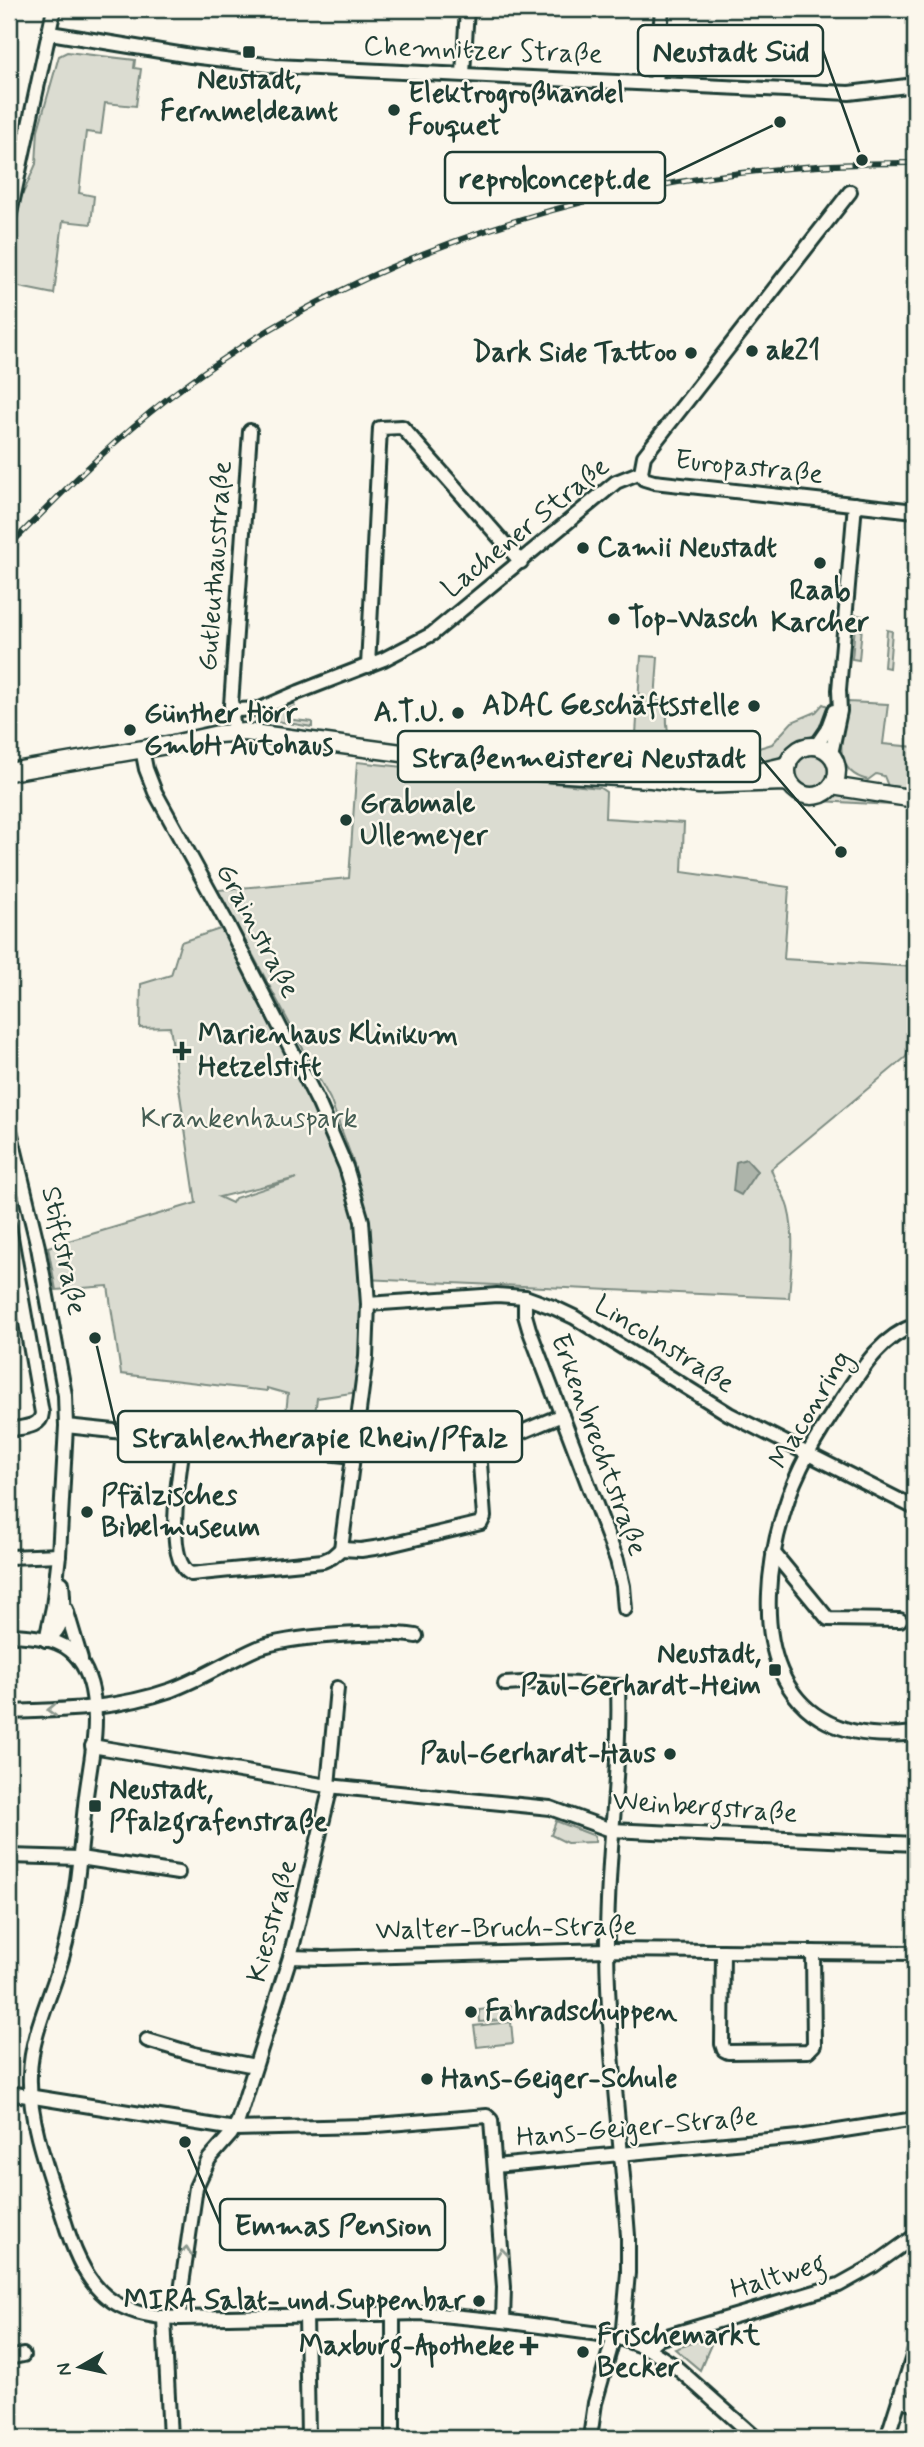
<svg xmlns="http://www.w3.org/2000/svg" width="924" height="2447" font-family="Mynerve,sans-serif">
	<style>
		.green { fill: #dbdcd1; stroke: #7d8c82; stroke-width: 2; fill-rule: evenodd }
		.water { fill: #adb4aa; stroke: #74847b; stroke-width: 2 }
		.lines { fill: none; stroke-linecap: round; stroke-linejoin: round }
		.minor-casing { stroke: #1f3d34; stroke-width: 18 }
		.major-casing { stroke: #1f3d34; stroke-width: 21 }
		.minor { stroke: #fbf7ec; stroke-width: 12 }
		.major { stroke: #fbf7ec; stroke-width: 16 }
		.rail-casing { stroke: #1f3d34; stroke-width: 6 }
		.rail { stroke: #fbf7ec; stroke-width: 3.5; stroke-dasharray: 10; stroke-linecap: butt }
		.oneway { stroke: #8d9a90 }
		.poi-dot { fill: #1f3d34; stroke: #fbf7ec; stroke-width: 2.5 }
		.labels { text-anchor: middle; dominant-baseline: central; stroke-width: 5; stroke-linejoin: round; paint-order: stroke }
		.street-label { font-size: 28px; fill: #1f3d34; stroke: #fbf7ec }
		.poi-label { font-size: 28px; font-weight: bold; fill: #1f3d34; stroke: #fbf7ec; text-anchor: start }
		.park-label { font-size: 28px; fill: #455d53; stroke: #fbf7ec }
		.leader { fill: none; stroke: #1f3d34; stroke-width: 2.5 }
		.callout-dot { fill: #1f3d34; stroke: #fbf7ec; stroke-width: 2.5 }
		.callout { fill: #fbf7ec; stroke: #1f3d34; stroke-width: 2.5 }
		.callout-label { font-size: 30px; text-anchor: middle; font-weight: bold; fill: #1f3d34 }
	</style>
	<rect width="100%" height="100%" fill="#fbf7ec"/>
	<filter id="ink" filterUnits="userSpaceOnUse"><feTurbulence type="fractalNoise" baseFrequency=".0143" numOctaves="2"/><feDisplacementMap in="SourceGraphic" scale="14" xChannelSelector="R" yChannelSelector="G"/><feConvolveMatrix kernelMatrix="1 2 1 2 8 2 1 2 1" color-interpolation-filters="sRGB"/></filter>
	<g filter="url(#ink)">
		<g class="green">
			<polygon points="67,52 135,60 134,68 141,69 136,106 105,103 101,134 86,132 79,193 94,196 91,224 63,221 54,294 9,285 9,250 21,198 36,164 38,130 59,56"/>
			<polygon points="856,615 863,616 859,660 852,659"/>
			<polygon points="887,630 892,631 889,668 884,667"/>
			<path d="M641 656 658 657 655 701 667 702C667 730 663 740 690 754L714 749 728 754 746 752 772 744 792 722 816 712 823 704 828 706 820 729 813 736 794 743 775 762 746 772 637 771 634 766Z"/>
			<path d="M847 702 888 704 883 744 915 747V788L888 786 884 776 876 774 868 780C829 771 843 731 847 702Z"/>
			<polygon points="294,703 295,707 284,711 285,719 312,722 312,727 270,720 270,715 272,711"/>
			<circle cx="813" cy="770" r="19"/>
			<path d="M357 762 600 788 606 792 605 818 684 823 682 872 789 887 784 959 915 967 913 1040 906 1057 771 1169C774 1179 780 1188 785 1199 797 1229 791 1266 789 1298L364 1279 359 1392 317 1398 311 1445 283 1442 288 1394 267 1388V1391L121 1374 108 1286 56 1290 48 1247 196 1203 170 1027 140 1028 141 984 171 975 181 942 223 928 315 1106 338 1167 354 1164 330 1099 218 890 349 878ZM297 1178 235 1198 232 1203 219 1197Z"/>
			<polygon points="837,791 909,806 822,801 825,796"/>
			<polygon points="556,1821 595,1836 595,1842 567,1843 551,1835"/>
			<polygon points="510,2006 511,2019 480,2022 479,2010"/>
			<polygon points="511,2022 513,2043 477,2047 474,2026"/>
			<polygon points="715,2335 700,2370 675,2349"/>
		</g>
		<polygon class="water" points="746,1159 757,1171 741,1195 733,1191 736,1162"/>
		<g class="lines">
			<defs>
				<g id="minor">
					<polyline points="50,33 191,56 275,66 849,93 915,85"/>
					<polyline points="463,74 467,9"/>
					<polyline points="656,83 662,9"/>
					<polyline points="9,218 54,9"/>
					<polyline points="641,472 644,456 850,192"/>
					<polyline points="641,472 644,479 654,482 915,511"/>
					<polyline points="368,666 380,428 402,427 521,562"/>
					<polyline points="231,705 237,710 260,709 299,692 384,659 432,634 616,482 641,472"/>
					<polyline points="234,732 231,705 250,431"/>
					<polyline points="816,746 827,730 834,711"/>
					<polyline points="142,749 146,769 155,792 228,925 319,1104 346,1167 362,1221 368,1304 366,1357 341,1549"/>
					<polyline points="831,754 840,711 839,690 855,504"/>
					<polyline points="9,1126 38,1247 65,1395 66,1426 59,1555 53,1607 46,1640"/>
					<path d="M9 1226 42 1413C41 1428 21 1427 9 1430"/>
					<polyline points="525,1297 525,1315 529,1329 617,1560 623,1586 625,1609"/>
					<polyline points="368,1304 497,1295 525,1297 555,1308 574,1317 729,1414 915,1508"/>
					<path d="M915 1325C880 1338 862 1369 842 1399 818 1434 796 1470 784 1511 749 1624 767 1751 915 1733"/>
					<polyline points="66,1426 354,1456"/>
					<path d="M184 1438C181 1465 162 1560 191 1574L323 1561 332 1557 341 1549"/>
					<polyline points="341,1549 361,1550 381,1547 481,1523 484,1517 479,1450 562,1415"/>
					<polyline points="773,1552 828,1619 900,1620"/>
					<polyline points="9,1557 59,1555"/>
					<polyline points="66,1609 81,1659"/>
					<path d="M9 1635C28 1636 54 1637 70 1650 83 1660 91 1680 93 1696 99 1728 90 1764 86 1796 80 1850 77 1906 62 1958 51 1997 31 2034 30 2075 28 2124 52 2182 67 2229 87 2291 113 2317 180 2318L421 2313 503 2321 614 2336 647 2348 675 2366 756 2438"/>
					<path d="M46 1640C67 1628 64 1605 62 1583"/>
					<path d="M505 1684 540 1682 618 1686C621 1774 606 1861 607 1948 608 2044 621 2140 628 2236V2273L622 2339"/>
					<path d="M9 1712C66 1710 117 1709 171 1690 201 1679 228 1661 258 1648 288 1636 383 1630 416 1636"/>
					<polyline points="92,1746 328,1786 550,1808 611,1830 915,1844"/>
					<polyline points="328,1786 337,1688"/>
					<polyline points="9,1856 80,1858 178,1873"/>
					<polyline points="723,1951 722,2044 724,2050 728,2052 808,2051 814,2045 813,1952"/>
					<polyline points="290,1957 324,1958 607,1950 915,1953"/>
					<polyline points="147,2040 194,2054 255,2066"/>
					<polyline points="9,2093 235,2129 365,2126 487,2116 491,2120 504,2287 503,2321"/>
					<polyline points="495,2166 799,2137 915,2119"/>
					<polyline points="306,2315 308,2438"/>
					<polyline points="164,2318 170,2438"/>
					<polyline points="180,2318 181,2291 196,2187 209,2159 231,2134 238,2121 290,1957 331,1786"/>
					<polyline points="647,2348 656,2340 664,2337 839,2285 873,2266 915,2236"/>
					<polyline points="9,2358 23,2355"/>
					<polyline points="899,2399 915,2404"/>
					<polyline points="393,2438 393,2312"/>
					<polyline points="590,2438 595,2403 614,2336"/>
					<polyline points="887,2438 915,2350"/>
				</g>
				<g id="major">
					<circle cx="812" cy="771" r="25"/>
					<polyline points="9,772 173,744 218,734 245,732 551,773 651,779 699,785 785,782 790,784"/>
					<polyline points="746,775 788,765"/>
					<polyline points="832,786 915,799"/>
				</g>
			</defs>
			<use href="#minor" class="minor-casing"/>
			<use href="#major" class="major-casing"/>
			<use href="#minor" class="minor"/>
			<use href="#major" class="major"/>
			<defs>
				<path id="rail" d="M9 546C60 495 110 443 167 399 381 235 649 162 915 163"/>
			</defs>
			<use href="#rail" class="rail-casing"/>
			<use href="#rail" class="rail"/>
		</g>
		<defs><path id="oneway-chevron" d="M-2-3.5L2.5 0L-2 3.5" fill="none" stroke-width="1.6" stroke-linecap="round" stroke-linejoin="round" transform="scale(1.75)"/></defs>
		<g class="oneway">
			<use href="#oneway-chevron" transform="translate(52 1710) rotate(178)"/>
			<use href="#oneway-chevron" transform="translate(186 2251) rotate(-83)"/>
			<use href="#oneway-chevron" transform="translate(502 2253) rotate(-96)"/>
		</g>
	</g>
	<g class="poi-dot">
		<rect x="242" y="45" width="14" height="14" rx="3.5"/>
		<circle cx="394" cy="110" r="7"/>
		<circle cx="752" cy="351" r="7"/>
		<circle cx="691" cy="353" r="7"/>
		<circle cx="583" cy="548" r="7"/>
		<circle cx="820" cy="563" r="7"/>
		<circle cx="614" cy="619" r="7"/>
		<circle cx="754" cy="706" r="7"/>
		<circle cx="458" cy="713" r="7"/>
		<circle cx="130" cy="730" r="7"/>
		<circle cx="346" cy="820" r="7"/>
		<path d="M178.5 1040.5h7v7h7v7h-7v7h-7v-7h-7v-7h7z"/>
		<circle cx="87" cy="1512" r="7"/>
		<rect x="768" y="1663" width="14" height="14" rx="3.5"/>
		<circle cx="670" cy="1754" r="7"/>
		<rect x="88" y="1799" width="14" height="14" rx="3.5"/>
		<circle cx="471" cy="2012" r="7"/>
		<circle cx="427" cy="2079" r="7"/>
		<circle cx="479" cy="2301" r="7"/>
		<path d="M525.5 2335.5h7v7h7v7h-7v7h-7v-7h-7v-7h7z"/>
		<circle cx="583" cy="2352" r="7"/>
	</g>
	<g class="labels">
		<g class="street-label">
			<text transform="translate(483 51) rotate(2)">Chemnitzer Straße</text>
			<text transform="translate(749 468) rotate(6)">Europastraße</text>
			<text transform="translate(526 528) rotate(-39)">Lachener Straße</text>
			<text transform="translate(216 566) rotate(-86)">Gutleuthausstraße</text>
			<text transform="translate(257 931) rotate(62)">Grainstraße</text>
			<text transform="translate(63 1251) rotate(78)">Stiftstraße</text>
			<text transform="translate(664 1345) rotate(32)">Lincolnstraße</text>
			<text transform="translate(811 1410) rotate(-59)">Maconring</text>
			<text transform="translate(598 1445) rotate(70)">Erkenbrechtstraße</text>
			<text transform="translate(705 1808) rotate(4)">Weinbergstraße</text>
			<text transform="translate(273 1921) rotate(-75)">Kiesstraße</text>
			<text transform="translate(506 1929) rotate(-1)">Walter-Bruch-Straße</text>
			<text transform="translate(637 2128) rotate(-5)">Hans-Geiger-Straße</text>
			<text transform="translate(778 2277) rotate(-17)">Haltweg</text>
		</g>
		<g class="poi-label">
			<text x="249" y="80" text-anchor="middle">Neustadt,<tspan x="249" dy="32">Fernmeldeamt</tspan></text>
			<text x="408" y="94">Elektrogroßhandel<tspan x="408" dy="32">Fouquet</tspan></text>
			<text x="766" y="351">ak21</text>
			<text x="677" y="353" text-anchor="end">Dark Side Tattoo</text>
			<text x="597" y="548">Camii Neustadt</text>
			<text x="820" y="591" text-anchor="middle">Raab<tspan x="820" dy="32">Karcher</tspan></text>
			<text x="628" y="619">Top-Wasch</text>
			<text x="740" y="706" text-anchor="end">ADAC Geschäftsstelle</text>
			<text x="444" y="713" text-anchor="end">A.T.U.</text>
			<text x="144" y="714">Günther Hörr<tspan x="144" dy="32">GmbH Autohaus</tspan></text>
			<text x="360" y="804">Grabmale<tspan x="360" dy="32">Ullemeyer</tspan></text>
			<text x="198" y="1035">Marienhaus Klinikum<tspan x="198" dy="32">Hetzelstift</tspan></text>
			<text x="101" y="1496">Pfälzisches<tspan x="101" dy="32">Bibelmuseum</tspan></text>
			<text x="761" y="1654" text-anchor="end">Neustadt,<tspan x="761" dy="32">Paul-Gerhardt-Heim</tspan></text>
			<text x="656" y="1754" text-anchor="end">Paul-Gerhardt-Haus</text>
			<text x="109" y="1790">Neustadt,<tspan x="109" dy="32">Pfalzgrafenstraße</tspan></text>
			<text x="485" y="2012">Fahradschuppen</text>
			<text x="441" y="2079">Hans-Geiger-Schule</text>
			<text x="465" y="2301" text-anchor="end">MIRA Salat- und Suppenbar</text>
			<text x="597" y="2336">Frischemarkt<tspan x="597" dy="32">Becker</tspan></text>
			<text x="515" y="2346" text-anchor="end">Maxburg-Apotheke</text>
		</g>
		<g class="park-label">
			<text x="249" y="1119">Krankenhauspark</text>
		</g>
	</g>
	<path class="leader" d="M862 160L823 51M780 122L665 177M841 852L760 757M95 1338L118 1436M185 2142L220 2224"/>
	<g class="callout-dot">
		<circle cx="862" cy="160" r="7"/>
		<circle cx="780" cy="122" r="7"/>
		<circle cx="841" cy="852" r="7"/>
		<circle cx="95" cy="1338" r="7"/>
		<circle cx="185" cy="2142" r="7"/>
	</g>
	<g class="callout">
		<rect x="638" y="25" width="185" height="51" rx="7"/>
		<rect x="445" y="152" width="220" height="51" rx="7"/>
		<rect x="398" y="731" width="362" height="51" rx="7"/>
		<rect x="118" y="1411" width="404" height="51" rx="7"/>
		<rect x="220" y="2199" width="225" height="51" rx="7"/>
	</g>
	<g class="callout-label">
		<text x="731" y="61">Neustadt Süd</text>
		<text x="555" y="188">repro|concept.de</text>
		<text x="579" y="767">Straßenmeisterei Neustadt</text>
		<text x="320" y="1447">Strahlentherapie Rhein/Pfalz</text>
		<text x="333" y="2235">Emmas Pension</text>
	</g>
	<rect width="924" height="2447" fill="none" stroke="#fbf7ec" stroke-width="35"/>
	<rect x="18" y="18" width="889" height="2412" fill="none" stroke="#1f3d34" stroke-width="2.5" filter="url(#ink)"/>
	<g transform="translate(80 2367) rotate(261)" stroke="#fbf7ec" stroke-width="5" paint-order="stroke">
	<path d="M0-5L12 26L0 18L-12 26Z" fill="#1f3d34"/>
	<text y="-10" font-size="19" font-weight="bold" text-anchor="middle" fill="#1f3d34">N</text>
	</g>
</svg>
